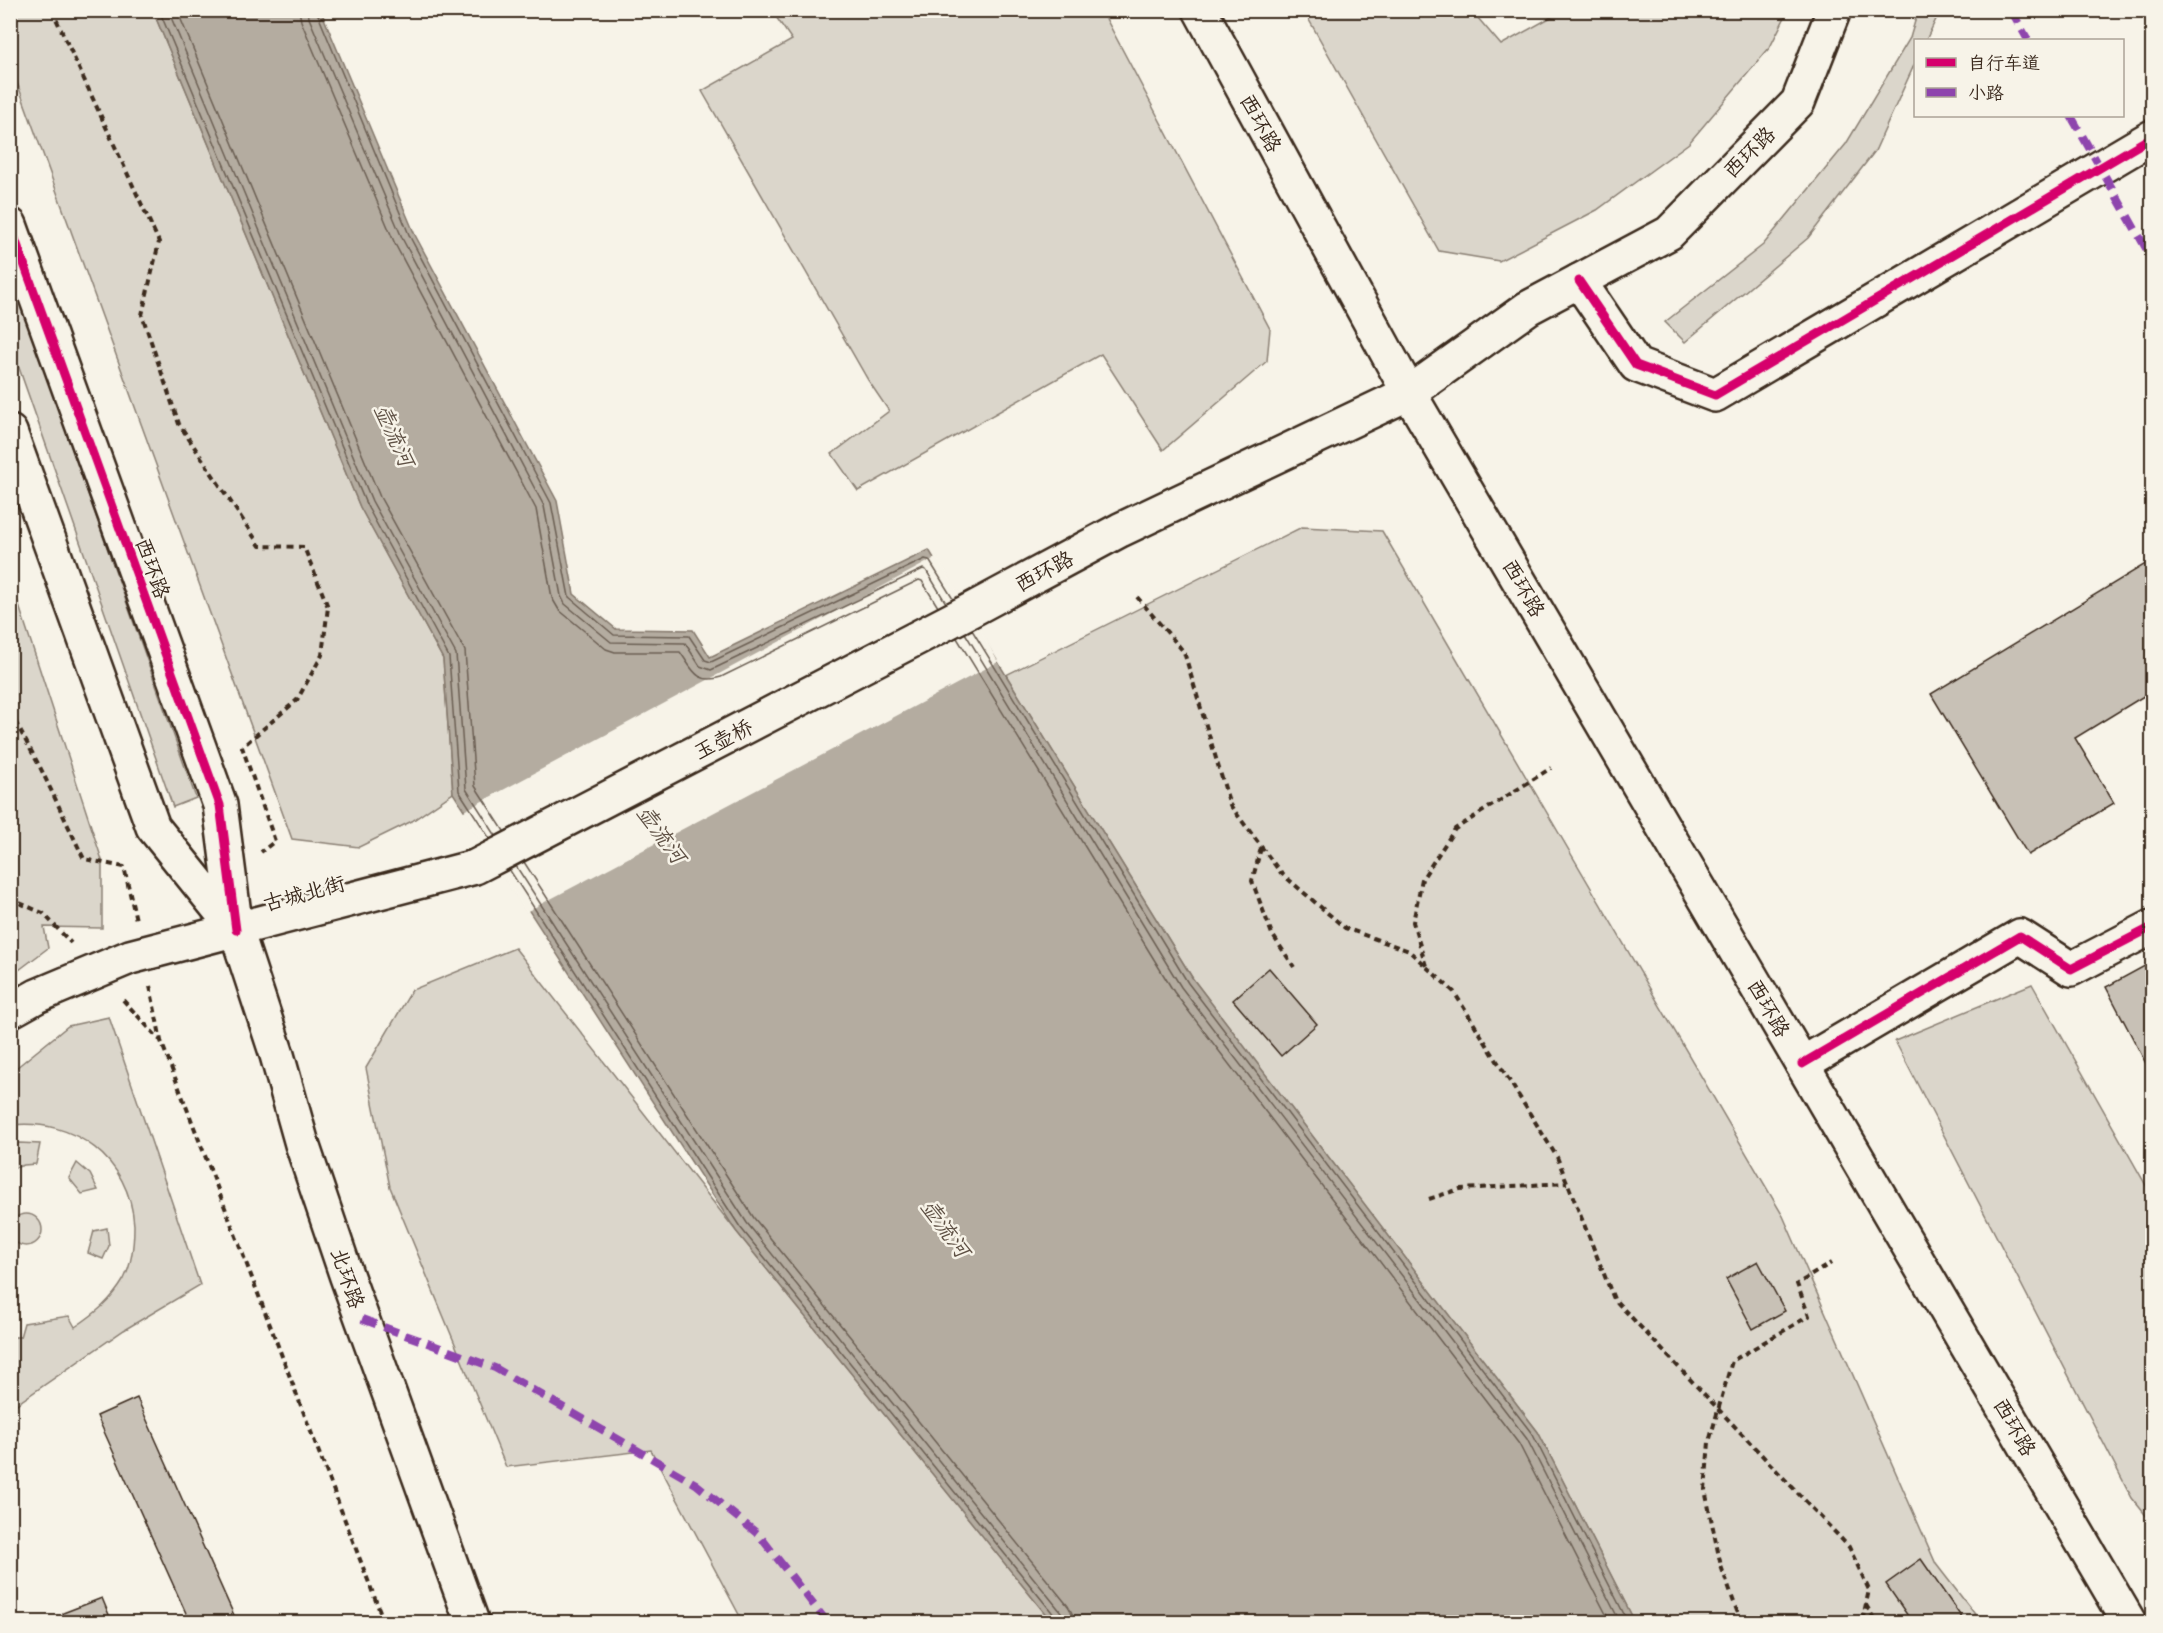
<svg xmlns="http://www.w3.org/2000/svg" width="2163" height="1633" font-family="'Patrick Hand','LXGW WenKai TC',sans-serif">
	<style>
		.green { fill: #dbd6cb; stroke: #8b8074; stroke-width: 1.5 }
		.water { fill: #b4aca0; stroke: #84786c; stroke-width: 1.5 }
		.pier { fill: #f7f3e8 }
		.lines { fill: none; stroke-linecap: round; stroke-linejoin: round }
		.shore { stroke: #6b5e52; stroke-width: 1.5 }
		.building { fill: #c8c1b6; stroke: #3b2a1e; stroke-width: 1.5 }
		.street-casing { stroke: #3b2a1e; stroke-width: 38 }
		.secondary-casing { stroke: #3b2a1e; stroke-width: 38 }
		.path { stroke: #3b2a1e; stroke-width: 4; stroke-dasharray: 6 4.5; stroke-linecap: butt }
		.street { stroke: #f7f3e8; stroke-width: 33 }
		.secondary { stroke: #f7f3e8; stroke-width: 33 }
		.quiet { stroke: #8e44ad; stroke-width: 8; stroke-dasharray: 15 8; stroke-linecap: butt }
		.cycleway-casing { stroke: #f7f3e8; stroke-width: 13 }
		.cycleway { stroke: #d6006c; stroke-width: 9 }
		.labels { text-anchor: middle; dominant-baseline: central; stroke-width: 5; stroke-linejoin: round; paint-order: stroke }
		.street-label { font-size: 21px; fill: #3b2a1e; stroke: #f7f3e8 }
		.water-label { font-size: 22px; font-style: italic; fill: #5f5145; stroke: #f7f3e8 }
	</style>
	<rect width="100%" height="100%" fill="#f7f3e8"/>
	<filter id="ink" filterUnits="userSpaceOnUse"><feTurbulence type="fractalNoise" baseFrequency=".0167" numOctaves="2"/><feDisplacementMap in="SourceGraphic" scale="12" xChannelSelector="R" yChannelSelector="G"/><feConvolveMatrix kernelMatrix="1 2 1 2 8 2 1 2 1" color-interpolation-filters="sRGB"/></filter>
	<g filter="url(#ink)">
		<g class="green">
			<polygon points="11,11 153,11 360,507 443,659 453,793 412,821 359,847 292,839 11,66"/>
			<polygon points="772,11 1102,11 1270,329 1267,361 1163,450 1101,354 858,491 832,454 889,411 868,380 702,91 792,40"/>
			<polygon points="1304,11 1472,11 1501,45 1562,11 1788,11 1770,47 1689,143 1597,210 1499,261 1439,251"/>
			<polygon points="1918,11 1940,11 1926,40 1916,40 1915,63 1875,151 1808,238 1685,342 1665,322 1763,245 1846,144 1910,38"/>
			<polygon points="10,274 196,798 173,807 11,345"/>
			<polygon points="1302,527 1382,531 1783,1216 1936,1564 1981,1622 1635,1622 1538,1432 1193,979 1006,675"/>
			<polygon points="10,578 102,860 102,928 44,927 48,948 11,976"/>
			<polygon points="515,948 736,1231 1052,1622 743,1622 651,1450 506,1467 390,1187 366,1068 412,990"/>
			<polygon points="2032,984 2152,1196 2152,1523 2132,1498 1895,1041"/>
			<path d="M109 1017 200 1285 124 1330 11 1408V1337H20L24 1323 69 1316 75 1327C96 1313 111 1301 124 1279 132 1264 134 1242 134 1225 130 1159 74 1118 11 1125V1072L68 1026Z"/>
			<polygon points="19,1143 40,1144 36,1164 24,1165 11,1169 11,1146"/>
			<polygon points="77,1163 90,1174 98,1190 82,1194 69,1178"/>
			<circle cx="26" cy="1230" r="16"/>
			<polygon points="107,1228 109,1246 103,1259 88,1253 94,1231"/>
		</g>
		<polygon class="water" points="153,11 321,11 415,235 557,501 574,594 616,629 693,630 710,657 929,550 1193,979 1538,1432 1635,1622 1052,1622 736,1231 453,793 443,659 360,507"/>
		<polygon class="pier" points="937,557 979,626 998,662 526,912 462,812"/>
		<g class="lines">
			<g class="shore">
				<polyline points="159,10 366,504 449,657 459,791 490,839"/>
				<polyline points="168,10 372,501 456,654 466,789 496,836"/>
				<polyline points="177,10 380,497 465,651 475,786 504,831"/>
				<path d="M299 10 301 21 395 244 536 509 552 598 559 610 606 649 615 652H680C692 668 696 685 721 677L919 580 922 581 938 607"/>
				<polyline points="308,10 309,18 403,240 544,506 561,596 565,604 611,642 685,643 700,666 711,670 923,569 926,570 946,603"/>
				<polyline points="316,10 410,237 551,503 569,597 614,635 689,636 705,660 711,662 925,559 929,560 953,599"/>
				<polyline points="972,630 1188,983 1533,1435 1628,1622"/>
				<polyline points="965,633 1181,987 1527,1439 1620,1622"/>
				<polyline points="957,638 1174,992 1519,1444 1610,1622"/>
				<polyline points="524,862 754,1218 1068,1606 1072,1613 1073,1622"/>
				<polyline points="516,866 747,1223 1061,1612 1064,1622"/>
				<polyline points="509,869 740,1227 1055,1616 1056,1622"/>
			</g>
		</g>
		<g class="building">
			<polygon points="2152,560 2152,691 2075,738 2114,803 2028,855 1931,694"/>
			<polygon points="2152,962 2152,1075 2106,987"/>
			<polygon points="1269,968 1317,1024 1281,1056 1233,1000"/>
			<polygon points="1758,1261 1785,1311 1753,1329 1726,1279"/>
			<polygon points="137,1398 237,1622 190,1622 97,1416"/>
			<polygon points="1921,1559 1962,1618 1956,1622 1912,1622 1886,1584"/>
			<polygon points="102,1598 112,1622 66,1622 63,1613"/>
		</g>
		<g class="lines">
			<defs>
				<g id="street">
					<polyline points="1579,281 1636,365 1715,395 2152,137"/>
					<polyline points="1802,1064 2020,936 2071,969 2152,927"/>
				</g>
				<g id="secondary">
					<polyline points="1200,10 1409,393 2129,1622"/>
					<polyline points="10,225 220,805 236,930 277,1055 302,1144 347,1277 472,1622"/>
					<polyline points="10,432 153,827 236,930"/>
					<polyline points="10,1011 37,996 130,957 475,867 971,610 1120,530 1409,393 1528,308 1669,233 1798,102 1834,10"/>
				</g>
			</defs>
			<use href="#street" class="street-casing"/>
			<use href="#secondary" class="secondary-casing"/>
			<g class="path">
				<polyline points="52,10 159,242 142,315 179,424 260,546 304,547 328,607 322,655 297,700 242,747 275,841 261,852"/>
				<polyline points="1137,597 1184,652 1230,805 1281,873 1345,928 1409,951 1454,992 1557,1157 1614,1299 1849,1547 1869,1590 1862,1622"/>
				<polyline points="10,712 40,767 84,859 124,867 136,920"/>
				<polyline points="1261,848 1252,881 1272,934 1294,967"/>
				<polyline points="10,899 43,913 71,943"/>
				<polyline points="1426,966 1413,922 1422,879 1455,829 1551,768"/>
				<polyline points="150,986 161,1041 384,1622"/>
				<polyline points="123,1000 160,1040"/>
				<polyline points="1429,1199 1460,1189 1567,1183"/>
				<polyline points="1866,1605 1876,1622"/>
				<polyline points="1741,1622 1721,1566 1705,1490 1709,1442 1732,1361 1809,1316 1797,1284 1831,1263"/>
			</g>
			<use href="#street" class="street"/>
			<use href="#secondary" class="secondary"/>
			<g class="quiet">
				<polyline points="2011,10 2028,40"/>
				<polyline points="2071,116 2152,259"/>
				<polyline points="362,1319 495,1368 696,1484 759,1535 827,1622"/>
			</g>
			<defs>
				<g id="cycleway">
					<polyline points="10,225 220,805 236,930"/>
					<polyline points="1579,281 1636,365 1715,395 2152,137"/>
					<polyline points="1802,1064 2020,936 2071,969 2152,927"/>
				</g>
			</defs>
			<use href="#cycleway" class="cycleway-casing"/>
			<use href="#cycleway" class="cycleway"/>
		</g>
	</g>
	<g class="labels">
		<g class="street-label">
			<text transform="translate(1261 123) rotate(61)">西环路</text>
			<text transform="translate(1749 152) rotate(-45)">西环路</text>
			<text transform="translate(153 568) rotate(70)">西环路</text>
			<text transform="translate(1044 571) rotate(-28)">西环路</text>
			<text transform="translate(1524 588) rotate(60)">西环路</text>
			<text transform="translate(723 739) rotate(-27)">玉壶桥</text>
			<text transform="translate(304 893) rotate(-15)">古城北街</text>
			<text transform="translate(1769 1008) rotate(60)">西环路</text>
			<text transform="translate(348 1278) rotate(71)">北环路</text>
			<text transform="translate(2015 1427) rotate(60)">西环路</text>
		</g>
		<g class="water-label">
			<text transform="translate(395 435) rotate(66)">壶流河</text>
			<text transform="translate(662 834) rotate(54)">壶流河</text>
			<text transform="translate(946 1228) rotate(54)">壶流河</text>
		</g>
	</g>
	<rect width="2163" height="1633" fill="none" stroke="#f7f3e8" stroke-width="36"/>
	<rect x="18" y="18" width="2127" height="1597" fill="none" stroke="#3b2a1e" stroke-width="2" filter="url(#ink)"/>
	<rect x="1914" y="39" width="210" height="78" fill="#f7f3e8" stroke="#aca397" stroke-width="1.5"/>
	<rect x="1926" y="58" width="30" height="9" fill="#d6006c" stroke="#aca397" stroke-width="1.5"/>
	<text x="1968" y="69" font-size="18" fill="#3b2a1e">自行车道</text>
	<rect x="1926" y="88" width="30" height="9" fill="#8e44ad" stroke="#aca397" stroke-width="1.5"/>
	<text x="1968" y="99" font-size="18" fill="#3b2a1e">小路</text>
</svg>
